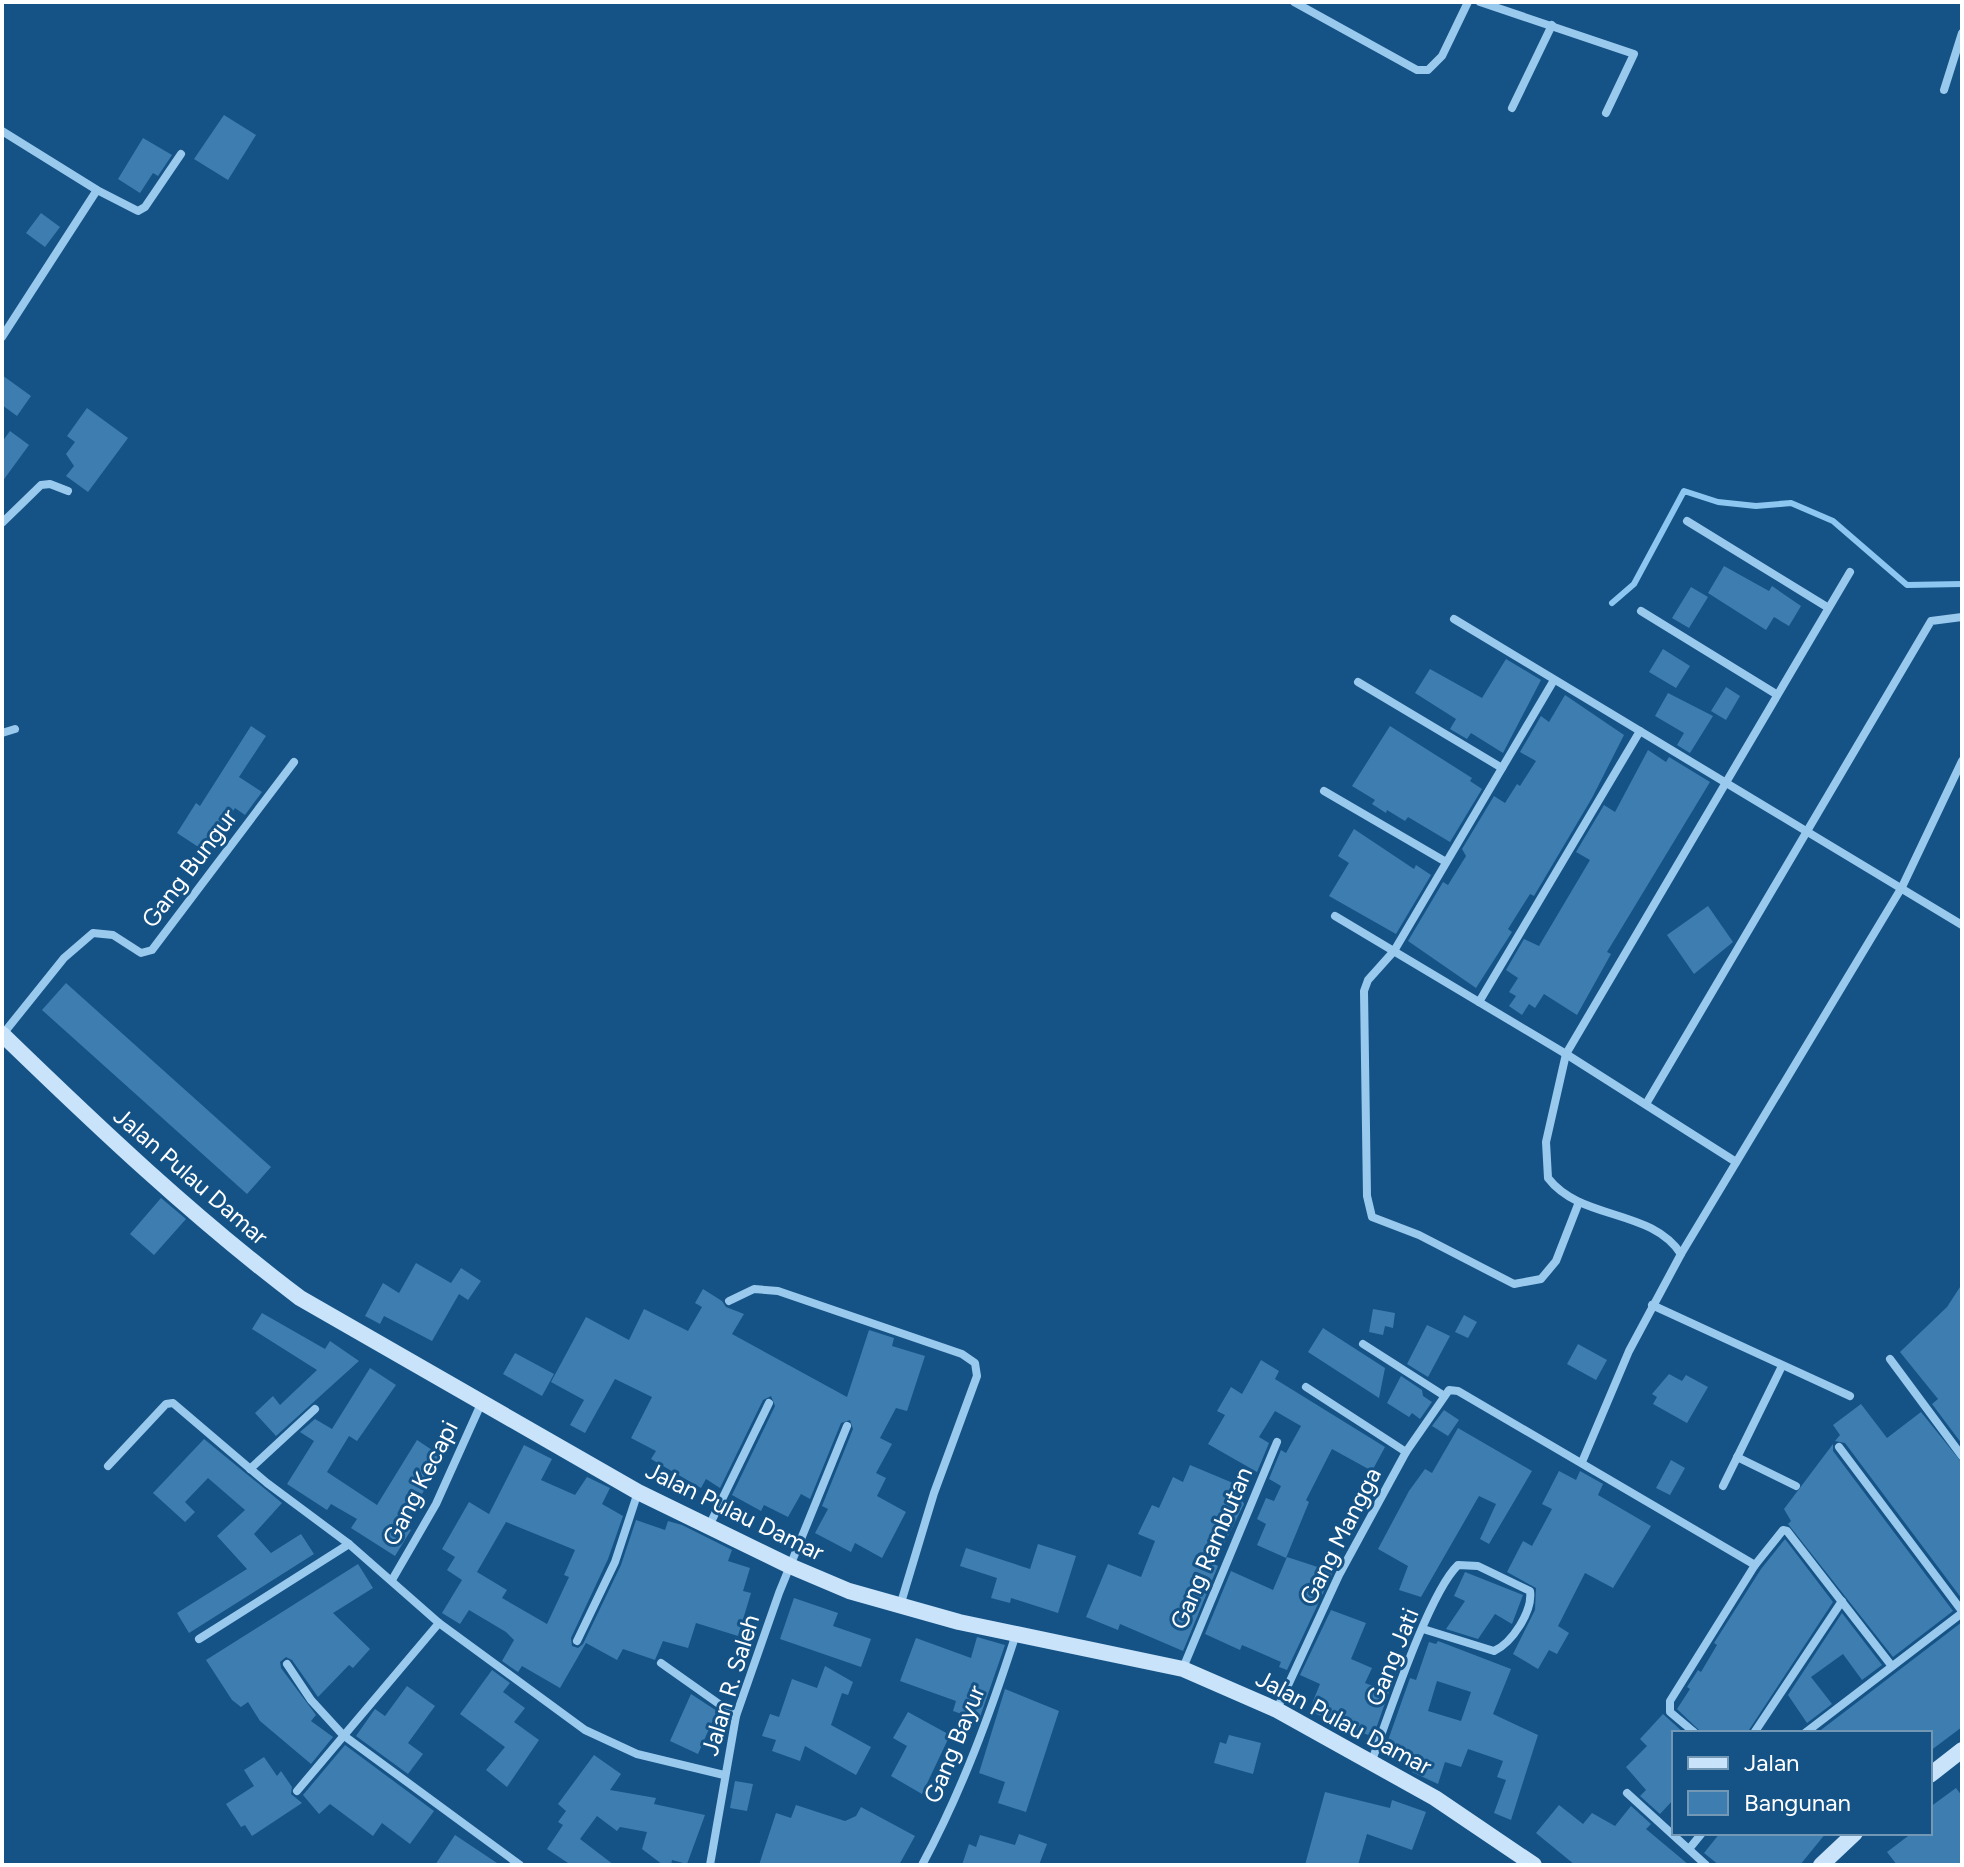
<svg xmlns="http://www.w3.org/2000/svg" width="1964" height="1867" font-family="Figtree,sans-serif">
	<style>
		.lines { fill: none; stroke-linecap: round; stroke-linejoin: round }
		.stream { stroke: #8cc6f1; stroke-width: 6 }
		.building { fill: #3d7db0; fill-rule: evenodd }
		.street { stroke: #9ac9ee; stroke-width: 8 }
		.secondary { stroke: #c8e3fa; stroke-width: 16 }
		.labels { text-anchor: middle; dominant-baseline: central; stroke-width: 6; stroke-linejoin: round; paint-order: stroke }
		.street-label { font-size: 24px; fill: #fff; stroke: #155386 }
	</style>
	<rect width="100%" height="100%" fill="#155386"/>
	<g class="lines">
		<polyline class="stream" points="1612,603 1634,584 1684,491 1718,502 1756,506 1791,503 1833,521 1907,585 1962,584"/>
	</g>
	<g class="building">
		<polygon points="224,115 256,135 228,180 194,159"/>
		<polygon points="143,138 172,155 158,176 153,173 140,193 118,179"/>
		<polygon points="41,213 60,227 45,247 26,233"/>
		<polygon points="2,375 31,396 17,416 2,405"/>
		<polygon points="87,408 128,438 88,492 66,476 74,466 66,454 75,442 67,436"/>
		<polygon points="10,431 29,445 2,482 2,442"/>
		<polygon points="1724,566 1769,591 1772,586 1801,606 1789,626 1774,617 1766,630 1708,593"/>
		<polygon points="1691,587 1708,597 1689,628 1672,618"/>
		<polygon points="1663,649 1690,666 1676,688 1649,672"/>
		<polygon points="1506,659 1541,680 1503,753 1471,733 1467,739 1450,729 1456,719 1415,693 1430,669 1482,698"/>
		<polygon points="1726,687 1740,696 1726,720 1711,711"/>
		<polygon points="1668,693 1713,716 1690,753 1677,745 1684,733 1655,716"/>
		<polygon points="1565,695 1624,735 1592,798 1534,896 1530,894 1508,929 1512,932 1476,988 1408,941 1443,882 1448,885 1466,856 1462,849 1494,796 1505,803 1517,784 1520,786 1536,761 1520,752 1541,716 1549,722"/>
		<polygon points="251,726 266,736 239,777 262,792 245,815 235,808 206,852 177,833 196,803 200,806"/>
		<polygon points="1390,726 1472,778 1470,781 1482,789 1450,842 1408,817 1405,821 1387,810 1386,813 1372,804 1375,800 1352,786"/>
		<polygon points="1648,750 1666,762 1669,757 1710,782 1607,952 1611,954 1577,1015 1544,994 1535,1008 1529,1004 1522,1015 1509,1006 1516,996 1509,992 1518,978 1506,970 1524,939 1539,946 1590,860 1576,852 1604,805 1615,812"/>
		<polygon points="1354,829 1414,869 1416,865 1431,875 1396,934 1329,896 1349,863 1338,856"/>
		<polygon points="1708,906 1733,942 1694,974 1667,935"/>
		<polygon points="66,983 271,1167 247,1194 42,1010"/>
		<polygon points="161,1198 186,1219 154,1255 130,1234"/>
		<polygon points="416,1263 451,1283 461,1268 481,1281 468,1300 459,1294 432,1341 384,1316 380,1324 365,1316 383,1283 399,1293"/>
		<polygon points="1962,1284 1962,1444 1932,1404 1938,1399 1900,1352 1947,1307"/>
		<polygon points="703,1289 722,1301 726,1307 744,1314 732,1334 847,1397 869,1330 894,1338 892,1346 925,1356 907,1411 896,1408 880,1438 892,1444 876,1473 886,1478 877,1496 906,1512 882,1558 855,1543 851,1552 815,1533 828,1509 822,1506 853,1429 850,1420 841,1423 810,1499 801,1494 788,1517 764,1505 761,1511 732,1495 775,1406 771,1396 763,1400 720,1488 706,1479 701,1488 651,1459 656,1451 631,1438 652,1397 615,1379 585,1433 570,1425 584,1400 551,1382 586,1317 629,1340 644,1309 688,1331 702,1307 695,1303"/>
		<polygon points="1373,1309 1395,1313 1393,1328 1385,1326 1383,1335 1369,1332"/>
		<polygon points="262,1313 325,1349 330,1341 359,1361 276,1436 255,1413 273,1396 280,1405 317,1370 252,1329"/>
		<polygon points="1464,1315 1477,1322 1468,1338 1455,1332"/>
		<polygon points="1427,1325 1450,1336 1428,1377 1407,1364"/>
		<polygon points="1323,1328 1385,1368 1379,1398 1308,1352"/>
		<polygon points="1578,1344 1607,1360 1596,1380 1567,1364"/>
		<polygon points="515,1353 554,1374 542,1396 503,1374"/>
		<polygon points="1261,1360 1279,1371 1275,1379 1385,1447 1372,1471 1332,1449 1306,1500 1309,1502 1286,1558 1257,1545 1266,1524 1257,1519 1266,1498 1274,1501 1281,1486 1269,1479 1281,1450 1286,1453 1301,1426 1275,1411 1259,1437 1269,1443 1257,1472 1208,1444 1225,1415 1217,1411 1231,1387 1242,1394"/>
		<polygon points="370,1368 396,1385 357,1441 349,1436 327,1472 377,1505 417,1440 444,1458 403,1525 411,1530 395,1556 351,1528 357,1519 331,1504 327,1510 287,1484 314,1441 300,1432 315,1419 332,1429"/>
		<polygon points="1669,1374 1682,1381 1686,1375 1708,1387 1687,1423 1653,1404 1657,1397 1652,1394"/>
		<polygon points="1401,1376 1422,1390 1423,1396 1432,1402 1420,1419 1412,1413 1409,1417 1387,1403"/>
		<polygon points="1861,1404 1887,1438 1921,1412 1962,1463 1962,1599 1845,1443 1835,1441 1840,1435 1833,1425"/>
		<polygon points="1444,1410 1459,1420 1448,1436 1432,1426"/>
		<polygon points="1458,1428 1532,1471 1489,1544 1480,1539 1496,1504 1479,1496 1421,1597 1399,1590 1408,1566 1378,1549 1409,1491 1425,1469 1432,1473"/>
		<polygon points="204,1439 282,1503 254,1534 271,1553 301,1534 314,1554 189,1633 177,1613 247,1569 217,1536 245,1510 208,1478 185,1502 195,1512 185,1522 153,1493"/>
		<polygon points="1833,1444 1833,1451 1953,1611 1893,1657 1788,1524 1791,1521 1784,1509"/>
		<path d="M524 1445 552 1459 541 1480 575 1495 587 1477 610 1488 602 1504 623 1516 608 1559 571 1638 572 1646 578 1648 583 1644 621 1565 636 1520 665 1530 668 1521 682 1525 732 1550 728 1561 750 1568 743 1591 751 1593 738 1636 696 1623 688 1648 663 1641 655 1660 623 1649 617 1660 586 1643 560 1688 522 1666 518 1672 502 1661 514 1640 506 1632 469 1610 460 1624 442 1613 462 1580 447 1570 455 1557 442 1549 469 1502 489 1514ZM506 1522 575 1550 564 1575 569 1577 547 1624 502 1598 507 1590 477 1572Z"/>
		<polygon points="1671,1460 1685,1468 1670,1495 1656,1488"/>
		<polygon points="1190,1465 1233,1483 1244,1504 1214,1564 1218,1566 1183,1651 1120,1624 1118,1630 1086,1617 1108,1564 1141,1577 1155,1541 1138,1534 1152,1505 1159,1508 1173,1477 1183,1482"/>
		<polygon points="1559,1471 1576,1480 1580,1471 1603,1484 1598,1495 1651,1526 1613,1588 1585,1573 1558,1626 1569,1633 1557,1654 1549,1650 1538,1669 1513,1654 1535,1610 1536,1588 1507,1572 1523,1541 1532,1546 1552,1509 1542,1504"/>
		<polygon points="1785,1539 1833,1602 1747,1733 1702,1733 1677,1709 1690,1689 1687,1687 1698,1670 1701,1672 1717,1645 1714,1643 1761,1569"/>
		<polygon points="1038,1544 1076,1556 1058,1613 1011,1598 1010,1603 991,1598 997,1578 960,1566 966,1548 1030,1569"/>
		<polygon points="1287,1557 1333,1572 1287,1670 1279,1667 1281,1662 1242,1645 1240,1650 1205,1634 1231,1571 1273,1590"/>
		<polygon points="358,1564 373,1588 333,1613 370,1649 353,1668 349,1665 318,1697 292,1660 286,1657 280,1662 281,1668 316,1715 311,1721 333,1737 311,1764 260,1721 248,1702 241,1707 232,1700 206,1660"/>
		<polygon points="1465,1572 1523,1595 1512,1624 1495,1614 1478,1639 1446,1629 1465,1601 1454,1596"/>
		<polygon points="794,1598 838,1613 833,1626 871,1639 861,1667 780,1639"/>
		<polygon points="1331,1610 1366,1623 1351,1659 1372,1668 1365,1683 1389,1692 1373,1737 1309,1711 1320,1684 1300,1675"/>
		<polygon points="1842,1613 1882,1665 1862,1680 1843,1654 1811,1677 1832,1704 1807,1723 1788,1695"/>
		<polygon points="1962,1622 1962,1727 1930,1751 1930,1733 1817,1733"/>
		<polygon points="977,1637 1005,1645 979,1720 953,1711 956,1701 900,1681 916,1638 971,1658"/>
		<path d="M1438 1641 1511 1669 1493 1714 1538 1735 1511 1820 1494 1813 1506 1780 1497 1777 1503 1761 1468 1749 1461 1767 1445 1762 1438 1784 1412 1772 1417 1756 1386 1746 1410 1678 1416 1680 1429 1642 1436 1644ZM1437 1681 1471 1692 1461 1721 1428 1711Z"/>
		<polygon points="825,1666 853,1682 848,1695 842,1693 831,1725 871,1747 856,1775 805,1746 800,1761 772,1751 776,1740 762,1736 770,1714 779,1717 792,1679 817,1688"/>
		<polygon points="492,1670 510,1683 503,1692 525,1708 514,1722 539,1740 507,1787 486,1770 505,1747 460,1714"/>
		<polygon points="407,1686 435,1706 408,1743 423,1754 408,1774 356,1736 375,1709 385,1716"/>
		<polygon points="1005,1689 1059,1711 1026,1812 998,1803 1005,1782 979,1773"/>
		<polygon points="691,1694 717,1711 698,1754 670,1741"/>
		<polygon points="908,1712 950,1735 922,1794 891,1776 907,1746 893,1738"/>
		<polygon points="1663,1714 1684,1733 1674,1733 1674,1799 1660,1814 1640,1796 1646,1790 1626,1767 1647,1746 1640,1739"/>
		<polygon points="1229,1735 1261,1743 1253,1774 1214,1763 1220,1742 1226,1744"/>
		<polygon points="345,1745 434,1811 410,1844 382,1823 373,1836 330,1804 319,1814 303,1795"/>
		<polygon points="594,1755 621,1774 610,1790 656,1798 654,1804 705,1815 687,1864 672,1860 671,1865 663,1865 642,1849 647,1832 620,1827 617,1831 597,1816 580,1839 614,1865 571,1865 547,1849 563,1825 558,1822 566,1811 558,1804"/>
		<polygon points="264,1757 277,1776 281,1771 292,1787 291,1794 302,1803 252,1836 245,1825 241,1827 226,1804 254,1786 244,1770"/>
		<polygon points="735,1781 753,1784 747,1811 730,1808"/>
		<polygon points="1956,1788 1962,1796 1962,1865 1897,1865 1887,1852 1912,1833 1930,1833 1930,1807"/>
		<polygon points="1325,1792 1390,1808 1392,1800 1426,1812 1412,1850 1367,1834 1358,1865 1305,1865"/>
		<polygon points="796,1805 845,1821 856,1816 861,1807 915,1836 899,1865 759,1865 776,1813 791,1818"/>
		<polygon points="1559,1805 1583,1824 1592,1813 1615,1826 1631,1806 1651,1824 1646,1829 1689,1865 1575,1865 1536,1833"/>
		<polygon points="1720,1833 1826,1833 1800,1865 1719,1865 1704,1853"/>
		<polygon points="1019,1834 1047,1844 1039,1865 962,1865 969,1844 976,1847 980,1835 1015,1845"/>
		<polygon points="455,1835 500,1865 435,1865"/>
	</g>
	<g class="lines">
		<g class="street">
			<polyline points="1294,2 1417,70 1428,70 1442,56 1468,2"/>
			<polyline points="1480,2 1634,54 1606,113"/>
			<polyline points="1944,90 1962,33"/>
			<polyline points="1512,108 1552,25"/>
			<polyline points="2,131 97,190 138,211 145,207 181,154"/>
			<polyline points="2,337 97,190"/>
			<polyline points="1687,521 1827,607"/>
			<polyline points="2,523 41,485 50,484 68,491"/>
			<polyline points="1641,611 1776,694"/>
			<polyline points="1454,619 1962,925"/>
			<polyline points="1554,680 1394,951 1368,980 1364,991 1367,1196 1372,1217 1419,1235 1514,1284 1541,1279 1556,1261 1579,1202"/>
			<polyline points="1358,682 1502,768"/>
			<polyline points="2,733 15,729"/>
			<polyline points="1324,791 1446,862"/>
			<polyline points="1335,916 1566,1054 1736,1162"/>
			<polyline points="1479,1002 1640,731"/>
			<polyline points="3,1034 64,958 93,933 113,935 141,953 152,950 294,762"/>
			<polyline points="1646,1104 1931,621 1962,617"/>
			<polyline points="1681,1254 1902,887 1962,761"/>
			<polyline points="729,1301 754,1289 778,1291 962,1354 975,1363 977,1376 934,1493 900,1606"/>
			<polyline points="1652,1305 1850,1396"/>
			<polyline points="1363,1344 1443,1395"/>
			<polyline points="1890,1359 1962,1456"/>
			<polyline points="1306,1387 1406,1452"/>
			<polyline points="1839,1447 1962,1611"/>
			<polyline points="1737,1457 1796,1486"/>
			<path d="M1582 1462 1629 1351 1681 1254C1651 1208 1581 1221 1548 1178L1546 1142 1566 1054 1850 572"/>
			<polyline points="108,1466 166,1404 173,1403 267,1483 349,1544 439,1623 585,1730 637,1754 724,1775"/>
			<polyline points="250,1469 315,1409"/>
			<polyline points="1723,1486 1782,1366"/>
			<polyline points="709,1526 769,1403"/>
			<polyline points="392,1580 436,1504 481,1404"/>
			<polyline points="199,1639 349,1544"/>
			<polyline points="577,1641 615,1562 638,1492"/>
			<polyline points="661,1663 736,1716"/>
			<polyline points="287,1664 311,1700 343,1735 520,1865"/>
			<polyline points="1183,1668 1277,1442"/>
			<polyline points="1277,1709 1339,1575 1406,1452 1449,1390 1458,1391 1755,1565"/>
			<polyline points="1695,1733 1670,1712 1670,1701 1755,1565 1783,1530 1787,1531 1891,1665"/>
			<polyline points="1754,1733 1842,1601"/>
			<polyline points="1805,1733 1962,1613"/>
			<path d="M1371 1763C1388 1718 1428 1594 1458 1565L1478 1566 1530 1591C1533 1611 1512 1643 1494 1651L1423 1629"/>
			<polyline points="297,1791 439,1623"/>
			<polyline points="1627,1793 1706,1865"/>
			<polyline points="1689,1849 1702,1833"/>
			<polyline points="710,1865 736,1716 779,1593 847,1426"/>
			<path d="M922 1865C962 1791 990 1714 1016 1634"/>
		</g>
		<g class="secondary">
			<path d="M2 1034C98 1127 194 1218 300 1298L638 1492 790 1566 849 1591 959 1622 1183 1669 1277 1710 1435 1798 1534 1865"/>
			<polyline points="1930,1775 1962,1750"/>
			<polyline points="1821,1865 1855,1833"/>
		</g>
	</g>
	<g class="labels">
		<g class="street-label">
			<text transform="translate(189 868) rotate(-53)">Gang Bungur</text>
			<text transform="translate(191 1176) rotate(41)">Jalan Pulau Damar</text>
			<text transform="translate(420 1483) rotate(-63)">Gang Kecapi</text>
			<text transform="translate(735 1511) rotate(26)">Jalan Pulau Damar</text>
			<text transform="translate(1340 1536) rotate(-63)">Gang Mangga</text>
			<text transform="translate(1211 1548) rotate(-67)">Gang Rambutan</text>
			<text transform="translate(1392 1657) rotate(-68)">Gang Jati</text>
			<text transform="translate(730 1685) rotate(-73)">Jalan R. Saleh</text>
			<text transform="translate(1344 1722) rotate(28)">Jalan Pulau Damar</text>
			<text transform="translate(954 1744) rotate(-68)">Gang Bayur</text>
		</g>
	</g>
	<rect width="1964" height="1867" fill="none" stroke="#ffffff" stroke-width="8"/>
	<rect x="1672" y="1731" width="260" height="104" fill="#155386" stroke="#7398b6" stroke-width="2"/>
	<rect x="1688" y="1757" width="40" height="12" fill="#c8e3fa" stroke="#7398b6" stroke-width="2"/>
	<text x="1744" y="1771" font-size="24" fill="#ffffff">Jalan</text>
	<rect x="1688" y="1791" width="40" height="24" fill="#3d7db0" stroke="#7398b6" stroke-width="2"/>
	<text x="1744" y="1811" font-size="24" fill="#ffffff">Bangunan</text>
</svg>
